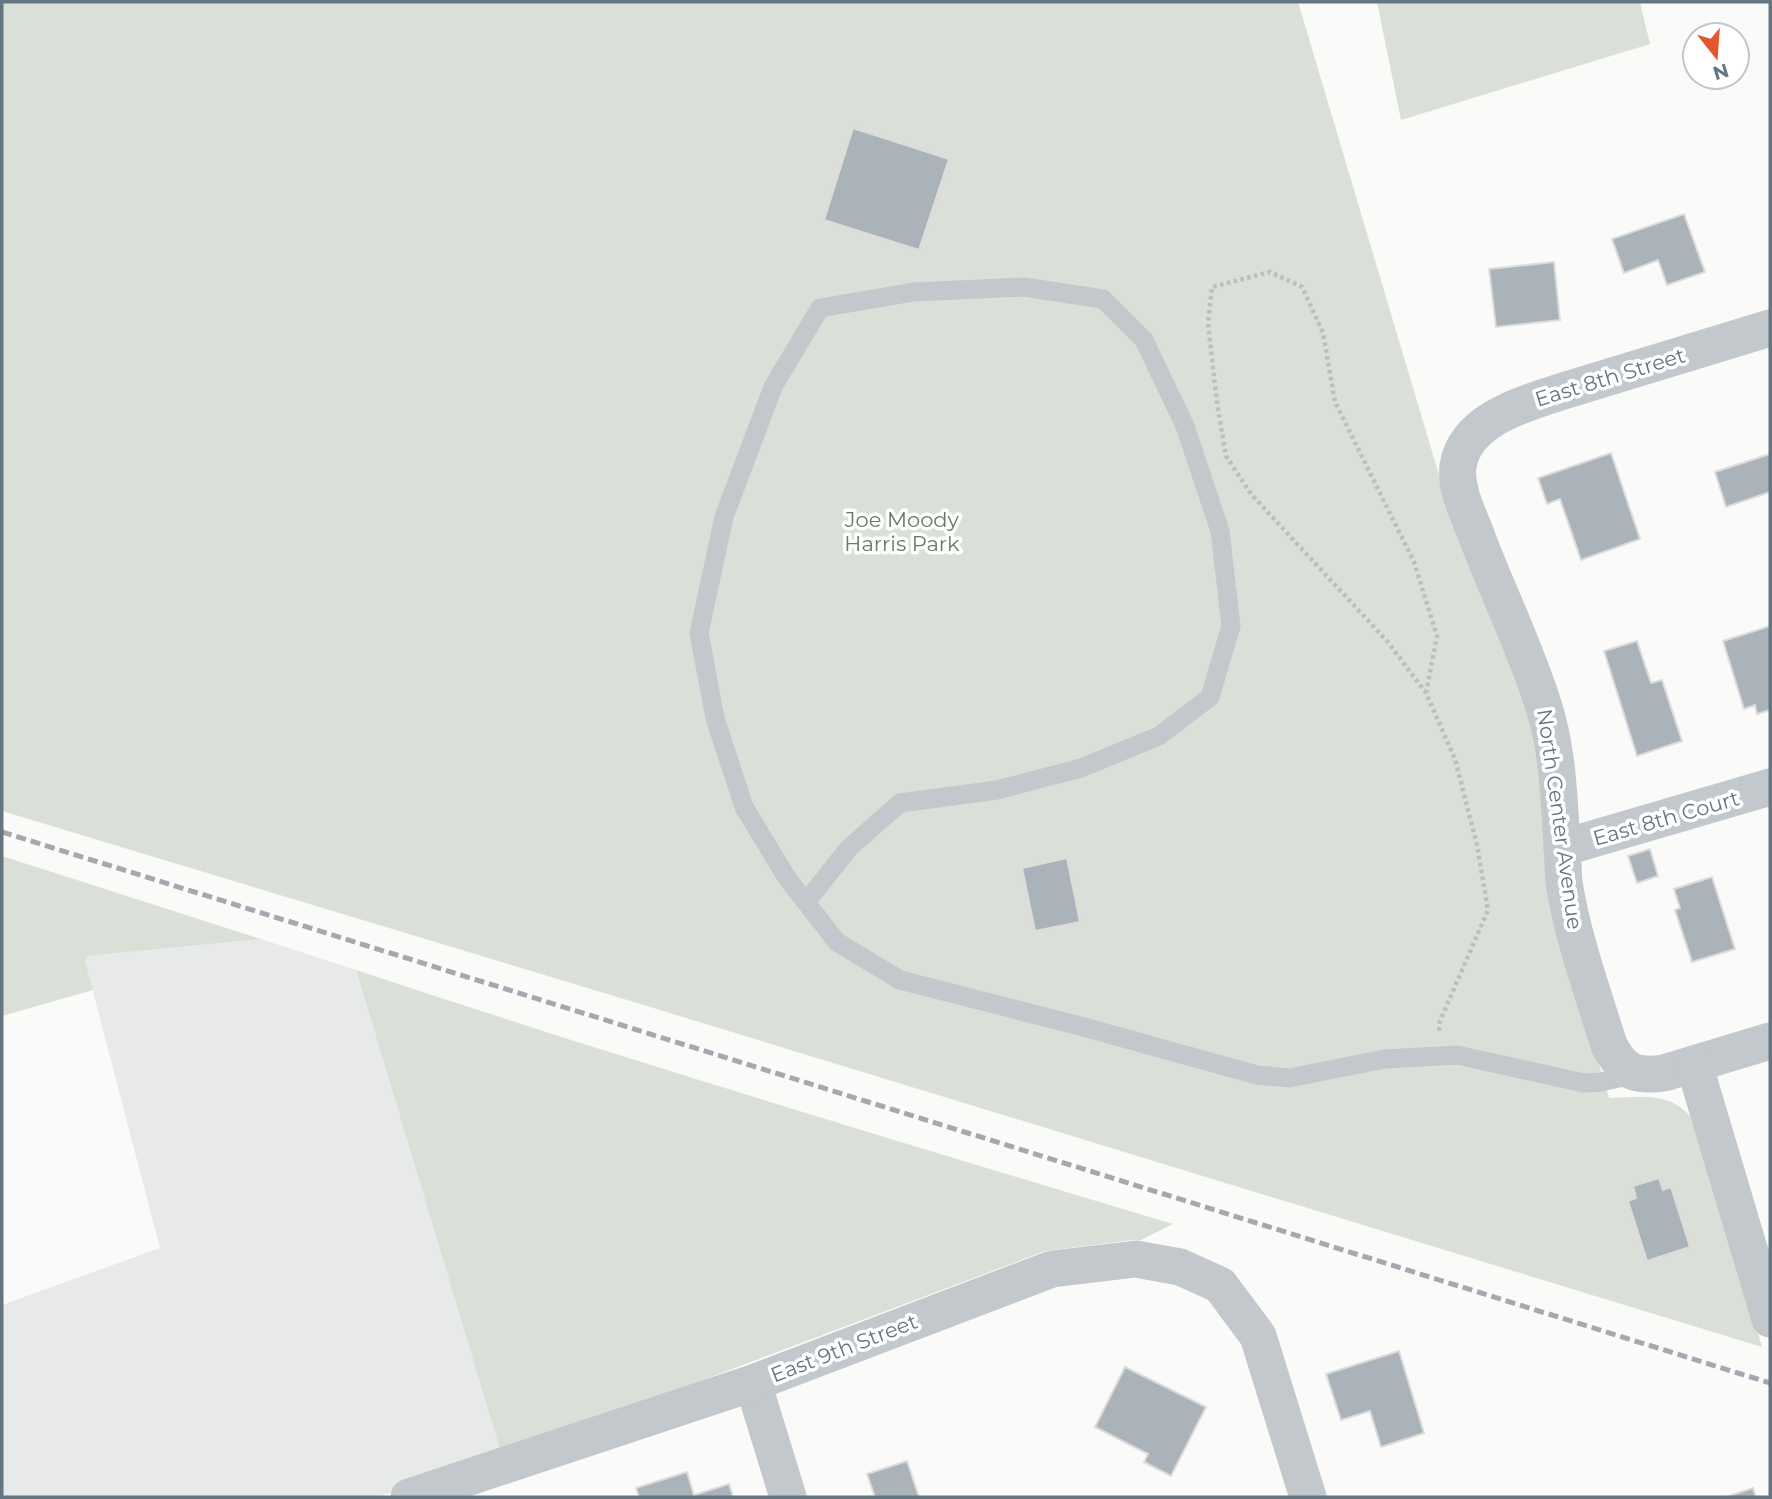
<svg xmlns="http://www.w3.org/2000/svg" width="1772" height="1499" font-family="Montserrat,sans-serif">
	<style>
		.built { fill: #e8e9e9 }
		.green { fill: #dadfd7 }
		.building { fill: #aab3b9; stroke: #dcdcda; stroke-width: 2 }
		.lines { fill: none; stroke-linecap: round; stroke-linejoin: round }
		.path { stroke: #bbbfc2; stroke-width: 4.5; stroke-dasharray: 3.5 3.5; stroke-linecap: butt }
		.lane { stroke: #c3c8cc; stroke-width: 19 }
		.street { stroke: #c3c8cc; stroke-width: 37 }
		.rail { stroke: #a2aab0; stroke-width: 5; stroke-dasharray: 10 5; stroke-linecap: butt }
		.labels { text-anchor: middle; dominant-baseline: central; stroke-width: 7; stroke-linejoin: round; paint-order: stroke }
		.street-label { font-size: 21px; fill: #657683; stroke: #fff }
		.park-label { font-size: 21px; fill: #687a64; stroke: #fff }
	</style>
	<rect width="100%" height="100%" fill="#fafaf8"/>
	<polygon class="built" points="261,939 356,970 502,1456 377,1497 2,1497 2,1305 160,1248 85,961 88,956"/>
	<g class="green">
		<path d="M2 2H1298L1442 485 1529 709 1576 985 1609 1098C1638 1097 1669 1091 1690 1116L1728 1229 1762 1347 624 999 2 811Z"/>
		<polygon points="1377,2 1640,2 1650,44 1401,120"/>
		<polygon points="2,856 261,939 88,956 85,961 93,990 2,1016"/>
		<path d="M356 970C627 1060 900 1142 1173 1224L1141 1240H1133L1045 1251 502 1456Z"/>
	</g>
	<g class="building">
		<polygon points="853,128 949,159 919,250 824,220"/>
		<polygon points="1684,214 1705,272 1667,285 1658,260 1624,273 1612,239"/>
		<polygon points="1554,262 1560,320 1496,327 1489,269"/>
		<polygon points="1611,453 1640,539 1581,560 1560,499 1547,504 1538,478"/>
		<polygon points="1770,454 1770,492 1726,507 1715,472"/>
		<polygon points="1770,626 1770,710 1757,714 1755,705 1744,709 1723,641"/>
		<polygon points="1637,641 1651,683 1662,680 1682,741 1637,756 1604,651"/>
		<polygon points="1650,849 1658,876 1637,883 1628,856"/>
		<polygon points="1067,858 1080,922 1035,931 1022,868"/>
		<polygon points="1712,877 1735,949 1692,962 1675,910 1680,908 1674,889"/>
		<polygon points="1659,1178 1663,1190 1671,1187 1690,1247 1647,1261 1628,1201 1636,1198 1633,1186"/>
		<polygon points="1399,1351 1424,1433 1381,1447 1370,1411 1341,1420 1326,1374"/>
		<polygon points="1125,1367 1206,1407 1171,1476 1144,1462 1148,1454 1095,1427"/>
		<polygon points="907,1461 919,1497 875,1497 867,1474"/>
		<polygon points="687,1472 694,1495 729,1484 733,1497 639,1497 636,1488"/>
		<polygon points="1753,1488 1756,1497 1724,1497 1726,1497"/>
	</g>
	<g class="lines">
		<polyline class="path" points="1426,693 1437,636 1414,562 1335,402 1323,333 1302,287 1270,272 1212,287 1208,323 1217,403 1226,456 1251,494 1387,641 1426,693 1455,759 1477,845 1488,910 1440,1021 1439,1031"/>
		<polyline class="lane" points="806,902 849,848 900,803 997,790 1081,768 1159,736 1210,697 1231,626 1220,531 1185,426 1144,340 1103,299 1024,287 914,292 820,308 773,387 724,517 699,633 715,718 744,807 787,878 837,942 900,980 1080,1026 1257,1075 1289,1078 1385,1059 1457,1055 1584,1083 1601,1082 1637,1074"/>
		<g class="street">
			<path d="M1770 328 1560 392C1523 404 1465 420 1458 466 1455 490 1469 515 1477 537 1498 593 1525 647 1543 704 1558 749 1559 799 1562 845 1563 858 1563 870 1564 882 1572 936 1593 993 1609 1045 1623 1072 1635 1077 1664 1073L1770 1041"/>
			<polyline points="1562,848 1770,787"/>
			<polyline points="1694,1064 1770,1319"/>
			<polyline points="753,1383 788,1497"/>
			<polyline points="409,1497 753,1383 1052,1269 1136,1259 1180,1267 1220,1285 1258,1336 1308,1497"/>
		</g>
		<polyline class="rail" points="2,832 1770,1383"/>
	</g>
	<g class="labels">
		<g class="street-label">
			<text transform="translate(1610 377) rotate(-17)">East 8th Street</text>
			<text transform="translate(1666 818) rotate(-16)">East 8th Court</text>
			<text transform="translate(1560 819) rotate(82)">North Center Avenue</text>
			<text transform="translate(844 1348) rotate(-21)">East 9th Street</text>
		</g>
		<g class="park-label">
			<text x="902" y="519">Joe Moody<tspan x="902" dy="24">Harris Park</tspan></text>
		</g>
	</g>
	<rect width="1772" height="1499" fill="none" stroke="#657683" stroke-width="7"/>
	<g transform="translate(1716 56) rotate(163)"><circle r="33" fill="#ffffff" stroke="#c1c8cd" stroke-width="2"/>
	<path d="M0-5L12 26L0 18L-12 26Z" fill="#e4572e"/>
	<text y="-10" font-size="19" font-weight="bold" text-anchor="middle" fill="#657683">N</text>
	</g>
</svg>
